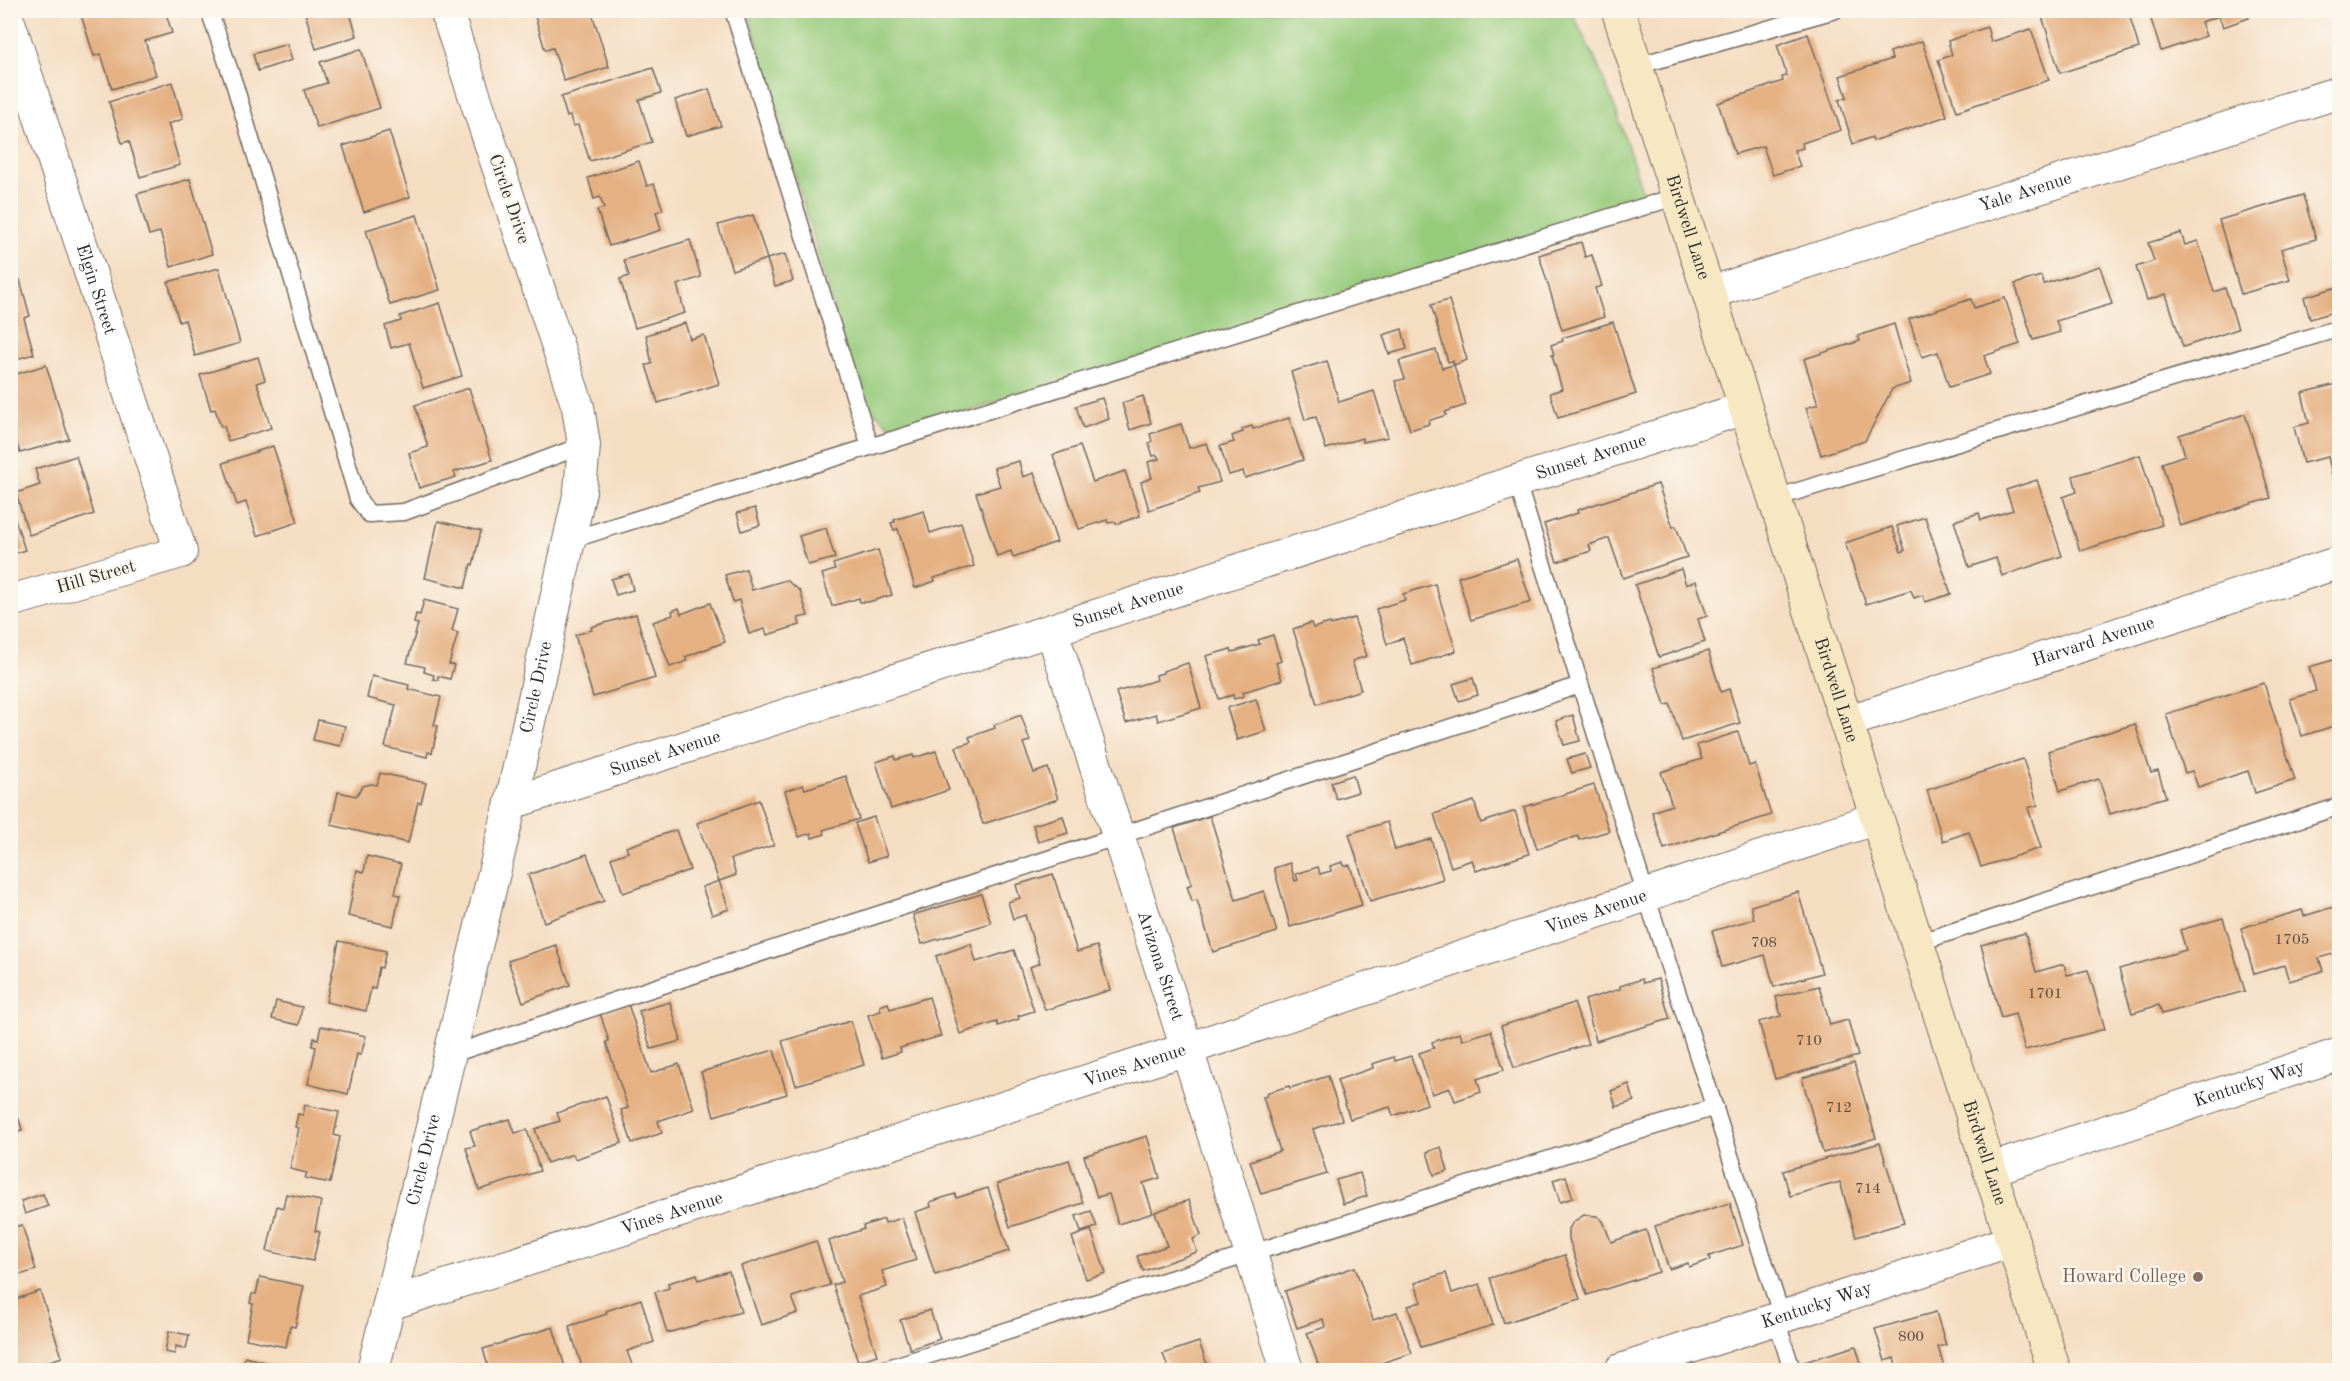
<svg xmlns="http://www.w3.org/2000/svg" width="2350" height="1381" font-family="'Old Standard TT',serif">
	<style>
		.green { fill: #97cb7c; stroke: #617b54; stroke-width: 1.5 }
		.building { fill: #e5b082 }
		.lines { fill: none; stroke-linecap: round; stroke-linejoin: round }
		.lane-casing { stroke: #726960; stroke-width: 19 }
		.street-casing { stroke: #726960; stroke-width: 34 }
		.secondary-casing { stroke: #726960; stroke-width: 35 }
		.lane { stroke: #fff; stroke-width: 16 }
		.street { stroke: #fff; stroke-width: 32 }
		.secondary { stroke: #f7e8c3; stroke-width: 33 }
		.education-dot { fill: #8d6e63; stroke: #fbf7ec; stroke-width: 2 }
		.labels { text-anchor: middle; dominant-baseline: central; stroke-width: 5; stroke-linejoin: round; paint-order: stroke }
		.number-label { font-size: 15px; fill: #5a4c41 }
		.street-label { font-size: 18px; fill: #2b2b2b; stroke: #fbf7ec }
		.education-label { font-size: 18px; fill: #785e54; stroke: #fbf7ec; text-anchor: end }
	</style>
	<rect width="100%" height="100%" fill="#fbf7ec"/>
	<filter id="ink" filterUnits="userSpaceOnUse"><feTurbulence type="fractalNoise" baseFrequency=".0167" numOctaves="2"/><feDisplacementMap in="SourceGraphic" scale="12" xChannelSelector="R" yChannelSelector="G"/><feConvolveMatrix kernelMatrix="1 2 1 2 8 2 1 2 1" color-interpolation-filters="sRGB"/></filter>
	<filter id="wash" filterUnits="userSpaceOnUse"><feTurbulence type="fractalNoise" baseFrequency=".008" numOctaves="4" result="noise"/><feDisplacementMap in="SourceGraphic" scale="24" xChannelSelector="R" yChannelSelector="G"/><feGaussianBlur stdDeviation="1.35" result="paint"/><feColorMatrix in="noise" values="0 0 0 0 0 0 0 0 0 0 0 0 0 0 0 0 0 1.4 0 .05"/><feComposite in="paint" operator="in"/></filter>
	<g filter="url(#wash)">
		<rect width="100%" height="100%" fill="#f5ddc2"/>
		<polygon class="green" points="748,11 1571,11 1596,61 1617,113 1645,200 913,429 889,425 868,405 854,379"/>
		<g id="blocks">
			<g class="building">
				<polygon points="97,10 165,10 172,33 145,41 156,75 112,89 101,54 94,56 81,15"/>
				<polygon points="304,10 349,10 357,36 316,49"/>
				<polygon points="551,10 591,10 609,67 564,81 553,48 545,50 535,16"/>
				<polygon points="2040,10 2128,10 2139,48 2060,73"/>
				<polygon points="2148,10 2247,10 2249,18 2223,27 2219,16 2201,22 2206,36 2161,51"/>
				<polygon points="1987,27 1991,42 2031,29 2049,80 1957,111 1938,60 1952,55 1948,41"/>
				<polygon points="1808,34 1841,130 1802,143 1803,148 1794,150 1800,166 1773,175 1763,146 1735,154 1718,103 1783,81 1782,77 1787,76 1777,45"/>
				<polygon points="1922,41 1947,116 1873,141 1872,137 1853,144 1839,100 1847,97 1840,76 1892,59 1890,52"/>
				<polygon points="287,44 292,60 258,71 253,54"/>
				<polygon points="361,49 380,108 317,128 304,90 327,83 320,62"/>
				<polygon points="653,68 661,93 639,100 652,142 590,161 578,125 573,126 570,116 567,117 561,97"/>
				<polygon points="172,82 183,119 168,124 180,165 140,177 129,141 122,143 109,102"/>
				<polygon points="709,89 721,126 686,136 675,100"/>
				<polygon points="389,131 410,197 364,212 343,146"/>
				<polygon points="639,161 647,186 654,184 663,210 656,212 661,230 609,246 597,210 604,208 600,197 594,199 588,178"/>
				<polygon points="190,179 212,254 171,267 160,232 149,235 137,194"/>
				<polygon points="2303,195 2316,239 2281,249 2290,280 2241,294 2219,220"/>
				<polygon points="417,215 440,290 390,305 366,230"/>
				<polygon points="753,215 767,259 732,270 718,225"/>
				<polygon points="2181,233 2185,245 2198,241 2214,292 2225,288 2238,329 2183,347 2166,294 2147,300 2136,267 2154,261 2148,243"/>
				<polygon points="690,240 701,277 677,285 685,313 635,328 620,279 629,276 624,260"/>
				<polygon points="1581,242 1585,257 1592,255 1602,286 1595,288 1604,317 1562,330 1539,255"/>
				<polygon points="785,254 793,281 775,286 767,259"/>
				<polygon points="2100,266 2112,304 2056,321 2060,332 2033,340 2015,284 2041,276 2044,284"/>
				<polygon points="219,268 240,343 195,356 185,320 179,322 168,282"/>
				<polygon points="20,280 30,316 24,318 34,354 10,361 10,283"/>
				<polygon points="2337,287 2340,310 2310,319 2304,297"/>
				<polygon points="2005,298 2020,344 1984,356 1990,374 1949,387 1938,352 1922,357 1909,319 1971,299 1974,308"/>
				<polygon points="1449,300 1467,360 1454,365 1453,361 1448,362 1431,305"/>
				<polygon points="440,303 462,376 423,388 409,343 391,348 385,326 401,321 400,316"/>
				<polygon points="1613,322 1636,394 1558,418 1550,393 1562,389 1552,355 1554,355 1551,345 1563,341 1562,338"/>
				<polygon points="685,323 690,339 704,335 719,384 658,403 646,365 652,364 646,335"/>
				<polygon points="1894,324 1911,383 1892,389 1865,441 1821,455 1806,408 1818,404 1804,359 1860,341 1858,336"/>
				<polygon points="1402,329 1407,349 1389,354 1383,335"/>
				<polygon points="1436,350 1442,368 1454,365 1466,405 1445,412 1446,415 1428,421 1429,424 1410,430 1395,381 1405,379 1399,361"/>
				<polygon points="258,357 265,380 257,383 271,428 228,441 224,426 221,427 215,409 211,410 200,375"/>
				<polygon points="1327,361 1339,402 1374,391 1388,437 1363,442 1362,438 1326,449 1316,417 1305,420 1291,372"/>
				<polygon points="46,365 69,439 20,453 10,423 10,376"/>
				<polygon points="2340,383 2340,473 2332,475 2328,457 2303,463 2294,427 2309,423 2302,393"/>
				<polygon points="469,388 492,460 454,472 456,477 419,488 409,453 428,447 415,405"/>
				<polygon points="1143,396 1151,423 1130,430 1122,403"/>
				<polygon points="1102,398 1109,419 1083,428 1076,406"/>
				<polygon points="2245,414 2271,498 2180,526 2162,463 2185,455 2179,435"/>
				<polygon points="1289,418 1303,460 1245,478 1243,471 1229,475 1220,446 1234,442 1232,436 1243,432 1242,429 1252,426 1253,429"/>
				<polygon points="1181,424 1189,448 1207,443 1220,482 1198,488 1200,493 1149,510 1141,482 1152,478 1148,462 1159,459 1157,455 1153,456 1149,443 1152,441 1150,434"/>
				<polygon points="273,446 298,522 257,536 246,502 237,505 223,463"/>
				<polygon points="1080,446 1093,482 1125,471 1140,516 1116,524 1115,522 1108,523 1107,520 1079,529 1053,455"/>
				<polygon points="2140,455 2162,525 2080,551 2063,497 2077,492 2073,476"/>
				<polygon points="76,456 94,514 29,535 16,493 40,485 35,469"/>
				<polygon points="1019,461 1023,477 1034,473 1057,542 1013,557 1011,551 997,556 976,493 1000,486 994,468"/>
				<polygon points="2037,480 2062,556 2002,576 1996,558 1969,567 1954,521 1979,513 1981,520 2013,510 2006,490"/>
				<polygon points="1658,484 1673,527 1676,526 1687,557 1623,578 1609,538 1589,545 1591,551 1557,562 1544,524 1578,513 1577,510"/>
				<polygon points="10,504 25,550 10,555"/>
				<polygon points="755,508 760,525 742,531 737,513"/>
				<polygon points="924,511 930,533 961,523 974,566 934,578 935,581 915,588 898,529 894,530 891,523 895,522 894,520"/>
				<polygon points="1925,517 1951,594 1925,602 1923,595 1914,598 1911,590 1866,604 1845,543 1892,527 1901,552 1905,550 1897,526"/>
				<polygon points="438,521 481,531 473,565 471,564 465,588 425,578"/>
				<polygon points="826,528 835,558 808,565 799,536"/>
				<polygon points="878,550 892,595 868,602 860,602 859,598 832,606 822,574 835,570 833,564"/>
				<polygon points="1517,559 1531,602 1471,620 1458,577"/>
				<polygon points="746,569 752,590 786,580 800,591 808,616 798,618 800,625 767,635 765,629 749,634 739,600 733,602 725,575"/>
				<polygon points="1681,569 1686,585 1696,581 1707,616 1698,619 1705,642 1659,657 1635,585"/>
				<polygon points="629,574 633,590 616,595 611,579"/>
				<polygon points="1435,584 1456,651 1412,665 1403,638 1387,644 1376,609 1405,600 1403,594"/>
				<polygon points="424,600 458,609 452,631 458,633 449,664 454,665 450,679 438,676 438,680 433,679 434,675 424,672 425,667 407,663 418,624 414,623 416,614 420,615"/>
				<polygon points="710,603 725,642 685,657 687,661 670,667 653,622 673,615 672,611 679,608 681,614"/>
				<polygon points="636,614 655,678 593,697 575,635 592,630 591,627"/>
				<polygon points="1354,618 1367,656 1352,661 1361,690 1317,704 1293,629 1311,623 1313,628 1330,623 1331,625"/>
				<polygon points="1273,635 1281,661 1276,663 1282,680 1243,692 1244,696 1234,699 1233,695 1219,699 1206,656 1231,649 1232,652 1260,644 1258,640"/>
				<polygon points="1708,651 1721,692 1729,689 1740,723 1682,741 1670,704 1665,705 1653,668"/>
				<polygon points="2340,658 2340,724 2302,736 2290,699 2316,691 2309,667"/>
				<polygon points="1188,663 1201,708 1158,721 1156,714 1126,723 1116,692 1157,680 1156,675 1163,673 1163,671"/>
				<polygon points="372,676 409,685 408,689 441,697 434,725 438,726 432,753 428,752 427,757 385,747 396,705 367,698"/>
				<polygon points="1473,678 1478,695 1459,701 1453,684"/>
				<polygon points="2264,683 2295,780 2255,793 2248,771 2198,787 2192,771 2185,773 2166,714"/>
				<polygon points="1256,699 1266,731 1237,740 1227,708"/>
				<polygon points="1021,715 1030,741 1023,743 1034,773 1048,768 1058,799 983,824 956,747 971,742 969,737 995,728 994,725"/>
				<polygon points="1573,715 1580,741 1564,745 1556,721"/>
				<polygon points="318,720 345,726 340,746 313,740"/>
				<polygon points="2135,724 2151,773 2158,771 2166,797 2110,814 2099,779 2060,791 2048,751"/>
				<polygon points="1738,732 1749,766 1755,764 1771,815 1664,849 1652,812 1672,805 1661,772 1702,759 1697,745"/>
				<polygon points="936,751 949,790 891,809 876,762 895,756 896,760 913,755 914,758"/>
				<polygon points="1585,754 1590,768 1572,773 1567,759"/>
				<polygon points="2023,759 2038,805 2028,808 2041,848 1981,867 1969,832 1943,841 1927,790"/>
				<polygon points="380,773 426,783 421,803 418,802 408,843 331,825 338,792 356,796 363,786 371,784 377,785"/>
				<polygon points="1353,775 1358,792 1336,799 1331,782"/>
				<polygon points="846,776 859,819 823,830 825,834 812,838 811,833 799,837 785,791 803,785 805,789"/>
				<polygon points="1594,785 1609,831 1579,840 1578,836 1537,849 1524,807"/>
				<polygon points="759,800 774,845 731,859 736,875 719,881 697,823"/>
				<polygon points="1474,801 1481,823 1515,811 1529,854 1476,871 1472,860 1451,867 1434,814"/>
				<polygon points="1063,816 1068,833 1038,842 1033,825"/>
				<polygon points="1210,816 1236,900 1264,891 1277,932 1213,952 1197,900 1192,901 1187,886 1192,884 1174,828"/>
				<polygon points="874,817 887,856 868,862 855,823"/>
				<polygon points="1387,822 1395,850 1431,839 1443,879 1370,901 1349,834"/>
				<polygon points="676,830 690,870 623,893 611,858 628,852 626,847"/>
				<polygon points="587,854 604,901 544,922 528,875"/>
				<polygon points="367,856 401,864 395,894 400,895 393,926 348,916 357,870 364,872"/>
				<polygon points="1343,862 1344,866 1350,865 1362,905 1290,927 1274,868 1290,863 1295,881 1298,880 1296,874 1318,867 1320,874 1331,871 1330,866"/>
				<polygon points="1053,874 1077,952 1097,946 1110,990 1045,1010 1030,967 1040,963 1025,915 1013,919 1008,902 1020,898 1016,885"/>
				<polygon points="719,881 729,909 712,915 702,887"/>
				<polygon points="1798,892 1822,973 1774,987 1765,955 1722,967 1712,931 1754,919 1751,906"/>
				<polygon points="981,894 991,923 922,944 913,915"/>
				<polygon points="2340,905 2340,952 2319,958 2323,971 2289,981 2284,965 2254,974 2241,928 2302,910 2304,916"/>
				<polygon points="2223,918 2245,991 2162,1014 2159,1005 2132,1013 2119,969 2186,950 2180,930"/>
				<polygon points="2025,933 2036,972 2064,964 2067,975 2088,970 2105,1029 2025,1050 2015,1014 2001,1018 1981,945"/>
				<polygon points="339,941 386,951 382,968 379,967 375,989 371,988 366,1011 326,1002"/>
				<polygon points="971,944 976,962 1014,950 1034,1011 1018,1016 1019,1019 998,1026 997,1022 960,1034 936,956"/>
				<polygon points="556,945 570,985 523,1002 508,961"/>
				<polygon points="1642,979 1643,983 1658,979 1670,1019 1596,1041 1585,1000 1620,989 1620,986"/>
				<polygon points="1819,986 1830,1025 1848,1020 1858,1056 1775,1079 1759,1022 1781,1016 1776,997"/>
				<polygon points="929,997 941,1036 900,1048 901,1052 882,1058 868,1015 881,1011 880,1006 888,1003 890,1009"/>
				<polygon points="276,1001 302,1007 299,1025 272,1019"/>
				<polygon points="670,1002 681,1041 651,1049 639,1011"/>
				<polygon points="1574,1003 1588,1044 1514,1068 1501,1026"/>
				<polygon points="628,1004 651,1073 679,1064 694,1109 658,1121 662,1133 632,1143 621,1110 628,1108 606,1042 609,1041 600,1013"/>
				<polygon points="851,1021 864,1065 796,1085 782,1041"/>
				<polygon points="321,1026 366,1036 361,1055 357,1054 348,1094 308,1084 316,1047 312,1046 314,1038 318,1039"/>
				<polygon points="1491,1031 1504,1070 1477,1079 1481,1092 1455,1101 1450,1088 1432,1094 1419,1053 1434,1048 1432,1042 1460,1033 1462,1040"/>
				<polygon points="774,1050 787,1094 714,1116 701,1072"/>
				<polygon points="1411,1056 1427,1104 1393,1116 1390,1107 1350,1119 1337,1080 1373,1068 1372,1064 1394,1057 1395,1061"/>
				<polygon points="1854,1063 1876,1138 1823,1153 1802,1078"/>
				<polygon points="1328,1076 1342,1120 1313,1129 1327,1174 1261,1194 1250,1161 1280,1151 1263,1097 1267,1096 1266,1093 1289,1086 1290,1088"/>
				<polygon points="1629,1084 1634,1101 1616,1107 1611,1091"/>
				<polygon points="606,1096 622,1143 575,1159 573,1154 547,1163 535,1129 560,1121 557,1113"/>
				<polygon points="305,1105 339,1112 334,1135 340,1137 330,1183 305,1178 307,1173 290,1169 299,1128 295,1127 298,1114 303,1115"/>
				<polygon points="19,1119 22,1130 10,1134 10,1121"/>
				<polygon points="510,1119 515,1133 527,1130 540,1171 479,1190 466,1148 475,1146 470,1131"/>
				<polygon points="1147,1136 1160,1178 1143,1183 1153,1213 1118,1224 1109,1194 1097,1197 1084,1156"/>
				<polygon points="1880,1143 1904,1223 1856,1237 1840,1182 1790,1196 1783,1171"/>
				<polygon points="1441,1147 1448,1171 1434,1175 1427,1152"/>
				<polygon points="1069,1160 1083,1203 1010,1227 997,1184"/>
				<polygon points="1360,1173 1367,1196 1343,1204 1336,1180"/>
				<polygon points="1566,1176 1573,1198 1560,1202 1553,1180"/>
				<polygon points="988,1188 1009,1251 935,1275 915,1212 931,1207 930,1202 955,1194 956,1198"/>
				<polygon points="43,1194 48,1206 25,1214 21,1201"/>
				<polygon points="286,1194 321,1201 315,1231 320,1232 313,1261 267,1251 277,1206 283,1208"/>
				<polygon points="1189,1200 1201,1235 1193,1239 1197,1252 1143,1271 1137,1256 1167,1246 1155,1212"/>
				<polygon points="1730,1203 1743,1245 1709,1256 1710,1260 1689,1267 1688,1263 1669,1269 1655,1226"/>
				<polygon points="1091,1211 1097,1227 1081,1232 1076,1216"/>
				<polygon points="1584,1215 1597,1216 1603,1221 1611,1242 1646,1230 1659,1272 1587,1295 1569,1239 1569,1229 1573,1222"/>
				<polygon points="902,1218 916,1260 882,1271 887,1287 858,1296 877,1355 858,1361 833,1285 842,1282 829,1241 864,1229 863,1226 884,1219 885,1223"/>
				<polygon points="22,1225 36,1270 10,1278 10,1228"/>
				<polygon points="1091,1230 1106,1273 1086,1279 1072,1237"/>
				<polygon points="816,1241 830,1285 792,1297 798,1313 761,1325 741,1266"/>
				<polygon points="1565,1255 1580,1299 1504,1323 1490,1278"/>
				<polygon points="1355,1267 1373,1320 1397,1312 1412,1353 1360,1370 1320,1370 1307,1333 1325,1327 1323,1319 1297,1328 1285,1291"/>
				<polygon points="729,1271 741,1312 667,1333 655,1292 669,1288 668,1283 697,1274 698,1280"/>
				<polygon points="1446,1273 1452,1293 1480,1284 1493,1325 1421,1347 1408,1306 1421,1302 1415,1283"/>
				<polygon points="260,1277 304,1286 295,1327 290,1326 286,1347 246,1339 253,1304 250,1303 252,1294 256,1294"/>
				<polygon points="40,1291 62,1357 24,1369 23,1366 10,1370 10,1345 14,1343 10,1332 10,1301"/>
				<polygon points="641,1299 654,1342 627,1351 634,1370 583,1370 569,1326 607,1314 606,1311"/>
				<polygon points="930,1310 940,1339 910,1349 900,1320"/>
				<polygon points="1936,1312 1946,1345 1938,1347 1945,1370 1897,1370 1894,1358 1885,1361 1875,1329"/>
				<polygon points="553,1327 566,1370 489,1370 483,1349"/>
				<polygon points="169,1331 189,1335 186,1349 176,1346 175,1354 165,1352"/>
				<polygon points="1199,1342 1209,1370 1169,1370 1163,1354"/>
				<polygon points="1856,1346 1863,1370 1804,1370 1801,1363"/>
				<polygon points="245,1357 279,1366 277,1370 242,1370"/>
			</g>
		</g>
	</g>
	<g filter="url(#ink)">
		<use href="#blocks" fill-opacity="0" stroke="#726960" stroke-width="1.5"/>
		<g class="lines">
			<defs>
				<g id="lane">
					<polyline points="209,10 235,86 358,499 369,514 404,512 584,445"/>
					<polyline points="733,10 870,446"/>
					<polyline points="1636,66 1835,10"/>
					<polyline points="1517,482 1646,895 1782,1317"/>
					<polyline points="1775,498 2340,328"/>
					<polyline points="570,540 1678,196"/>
					<polyline points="1917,943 2340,806"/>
					<polyline points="449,1055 1580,685"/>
					<polyline points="1776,1319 1792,1370"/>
					<polyline points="882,1370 1715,1107"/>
				</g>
				<g id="street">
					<path id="s1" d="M10 25 181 552 10 601"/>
					<path id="s2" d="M1709 293 2340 92"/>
					<path id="s3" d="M1052 631 1187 1049 1287 1370"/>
					<path id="s4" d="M1846 722 2340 562"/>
					<path id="s5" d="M511 803 1745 408"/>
					<path id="s6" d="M1989 1170 2340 1054"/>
					<path id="s7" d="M389 1304 1187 1049 1877 818"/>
					<path id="s8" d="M373 1370 511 803 580 491 584 445 578 407 446 10"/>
					<path id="s9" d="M1621 1370 2012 1241"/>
				</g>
				<g id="secondary">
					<path id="s10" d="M1618 10 2054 1370"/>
				</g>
			</defs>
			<use href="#lane" class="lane-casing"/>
			<use href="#street" class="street-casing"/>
			<use href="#secondary" class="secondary-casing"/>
			<use href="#lane" class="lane"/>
			<use href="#street" class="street"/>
			<use href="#secondary" class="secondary"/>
		</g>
	</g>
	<circle class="education-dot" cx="2198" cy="1277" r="6"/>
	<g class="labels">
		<g class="number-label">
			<text x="2292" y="940">1705</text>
			<text x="1764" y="943">708</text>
			<text x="2045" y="994">1701</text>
			<text x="1809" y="1041">710</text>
			<text x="1839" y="1108">712</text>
			<text x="1868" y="1189">714</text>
			<text x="1911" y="1337">800</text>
		</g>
		<g class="street-label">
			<text stroke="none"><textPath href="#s2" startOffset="332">Yale Avenue</textPath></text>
			<text transform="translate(509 199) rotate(71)">Circle Drive</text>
			<text stroke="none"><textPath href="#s10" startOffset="228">Birdwell Lane</textPath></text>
			<text stroke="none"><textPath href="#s1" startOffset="278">Elgin Street</textPath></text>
			<text stroke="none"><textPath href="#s5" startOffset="1134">Sunset Avenue</textPath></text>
			<text transform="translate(96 577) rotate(-16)">Hill Street</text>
			<text stroke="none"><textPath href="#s5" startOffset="648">Sunset Avenue</textPath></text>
			<text stroke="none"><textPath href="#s4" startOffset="260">Harvard Avenue</textPath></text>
			<text stroke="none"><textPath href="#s8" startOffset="702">Circle Drive</textPath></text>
			<text stroke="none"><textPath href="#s10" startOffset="714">Birdwell Lane</textPath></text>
			<text stroke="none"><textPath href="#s5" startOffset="162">Sunset Avenue</textPath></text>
			<text stroke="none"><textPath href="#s7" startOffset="1269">Vines Avenue</textPath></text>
			<text stroke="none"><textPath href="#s3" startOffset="352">Arizona Street</textPath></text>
			<text stroke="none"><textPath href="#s7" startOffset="783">Vines Avenue</textPath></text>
			<text stroke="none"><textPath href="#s6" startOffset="274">Kentucky Way</textPath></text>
			<text stroke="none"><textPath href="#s10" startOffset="1200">Birdwell Lane</textPath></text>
			<text stroke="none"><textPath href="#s8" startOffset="216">Circle Drive</textPath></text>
			<text stroke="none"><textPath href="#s7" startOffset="297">Vines Avenue</textPath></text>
			<text stroke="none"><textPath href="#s9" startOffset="206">Kentucky Way</textPath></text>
		</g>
		<g class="education-label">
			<text x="2186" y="1277">Howard College</text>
		</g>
	</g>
	<rect width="2350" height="1381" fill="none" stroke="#fbf7ec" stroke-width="36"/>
</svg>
